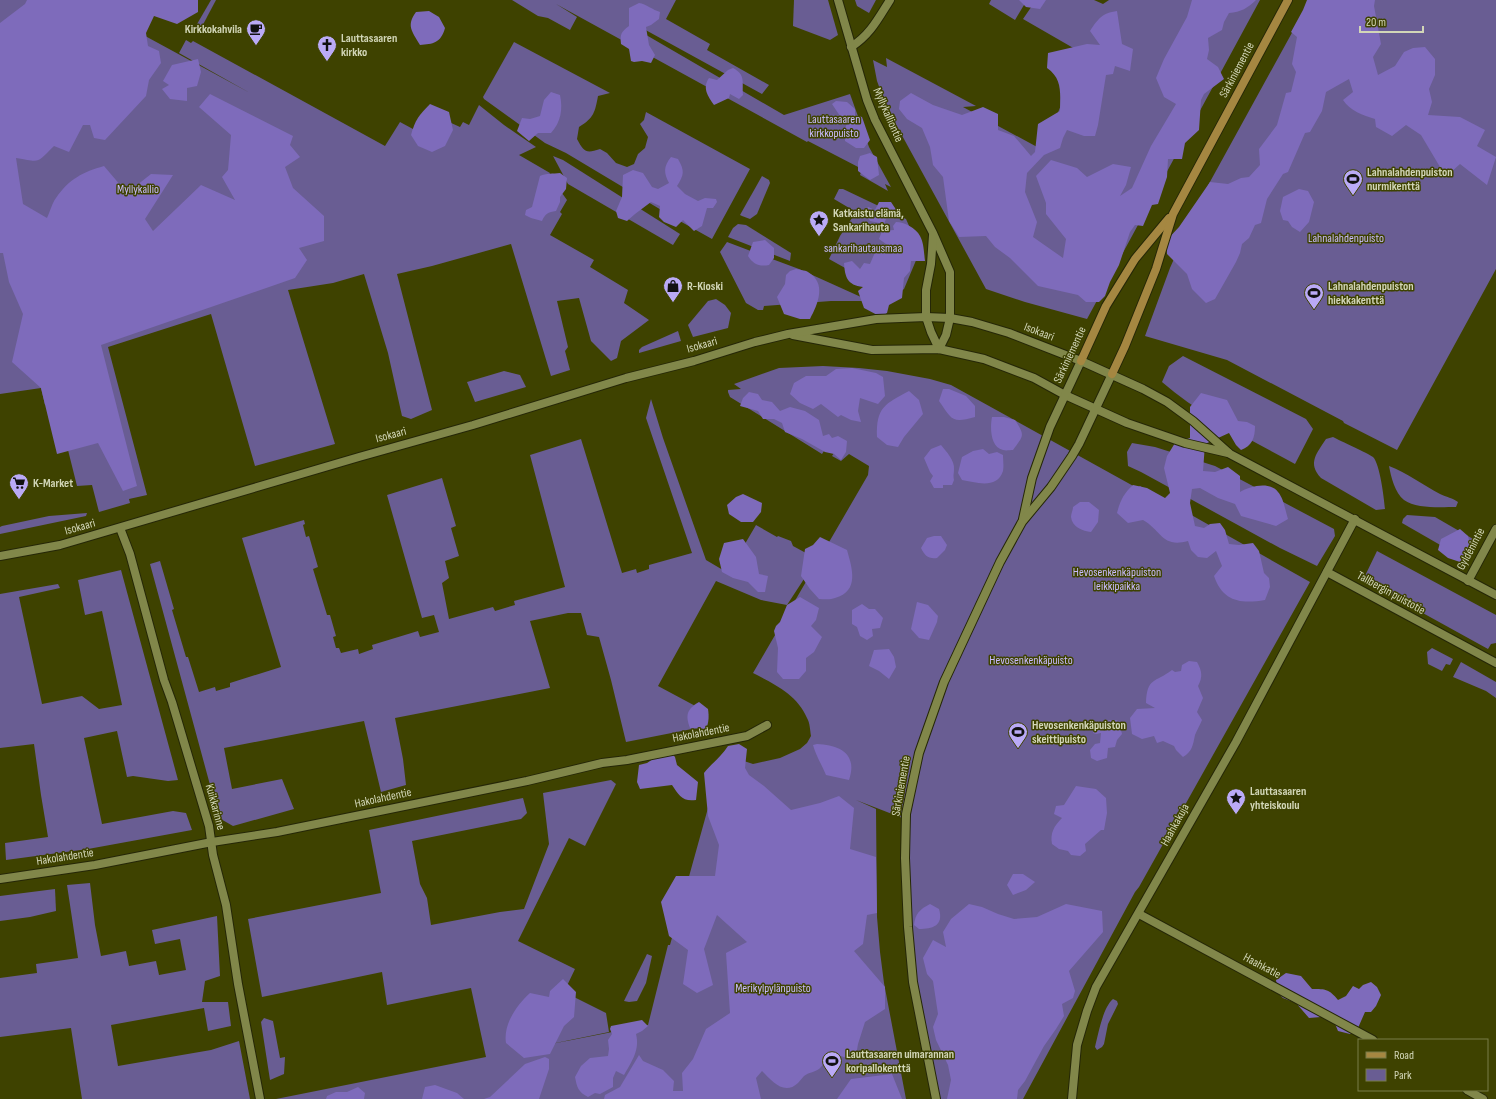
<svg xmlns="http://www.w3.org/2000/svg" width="1496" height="1099" font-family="'Sofia Sans Condensed',sans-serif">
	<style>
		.green { fill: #695d93 }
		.forest { fill: #7e6bbb }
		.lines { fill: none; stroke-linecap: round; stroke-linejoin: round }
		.minor-casing { stroke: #252707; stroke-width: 10 }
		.tertiary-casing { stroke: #252707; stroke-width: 10 }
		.secondary-casing { stroke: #252707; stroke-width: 10 }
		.minor { stroke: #81874a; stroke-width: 8 }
		.tertiary { stroke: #81874a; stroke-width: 8 }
		.secondary { stroke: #a58741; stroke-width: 8 }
		.labels { text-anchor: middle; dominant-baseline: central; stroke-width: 3; stroke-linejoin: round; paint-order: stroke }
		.poi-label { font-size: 12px; font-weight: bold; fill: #d2d6b7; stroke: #3e4200; text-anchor: start }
		.street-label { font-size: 12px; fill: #d2d6b7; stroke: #3e4200 }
		.park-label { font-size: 12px; fill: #c9bcfd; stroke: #3e4200 }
	</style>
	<rect width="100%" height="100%" fill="#3e4200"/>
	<g class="green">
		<polygon points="0,0 79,0 250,93 179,53 186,40 191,43 193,41 385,146 400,122 437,142 449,122 460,127 463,122 469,125 479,105 504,125 536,147 519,155 550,173 549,175 567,200 560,212 562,214 550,235 594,260 590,267 628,290 624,303 649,320 621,341 617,358 611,361 591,341 579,298 557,301 568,347 565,351 570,370 551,376 511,244 432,266 397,274 432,410 411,419 402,416 388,353 364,274 333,283 288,290 335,444 255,466 211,314 108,347 147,495 129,499 130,503 99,512 92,485 77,486 56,402 45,405 41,388 0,394"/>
		<polygon points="211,0 216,0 198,34 193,31"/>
		<polygon points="512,0 676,0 666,19 710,44 707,50 769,85 762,94 631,22 629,25 784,115 850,94 869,147 891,187 885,184 888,191 860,175 862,169 808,141 807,142 556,4 577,17 570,30 548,18 538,16"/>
		<polygon points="794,0 828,0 838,35 830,40 793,26"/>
		<polygon points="855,0 876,0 869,13 857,6"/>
		<polygon points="991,0 1027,0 1015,20 989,4"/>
		<polygon points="1036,0 1094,0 1103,4 1109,0 1260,0 1087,319 1025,302 986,289 887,108 877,81 873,60 887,67 886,58 976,106 963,107 1039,148 1057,115 1082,53 1023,19"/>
		<polygon points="1310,0 1496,0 1496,269 1397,450 1344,423 1343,421 1227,360 1145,336 1170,268 1200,200"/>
		<path d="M514 42 610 93 598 96C595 112 594 118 579 127L577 139C584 152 586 154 600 149L607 153 616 163 627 167 634 164 638 154 645 148 648 137 640 124 644 120 646 112 750 169 712 239 678 220 566 153 545 143 484 99 483 97Z"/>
		<polygon points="553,156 563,160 680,234 673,245 568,184"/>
		<polygon points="762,176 769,180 770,183 757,214 750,219 742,216 740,215"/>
		<polygon points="839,189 843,189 906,219 917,244 917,258 904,289 892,298 872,283 829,259 840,236 856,212 834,199"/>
		<polygon points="738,224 746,225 791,253 790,261 728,237 733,228"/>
		<polygon points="727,242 799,269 861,297 863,301 831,301 764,306 763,310 758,310 746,303 720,252"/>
		<polygon points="716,299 725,305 731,313 728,328 693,337 688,325 708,301"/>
		<polygon points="678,331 681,341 639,353 639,350 642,347"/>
		<path d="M1183 356 1306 419 1313 429 1295 464C1250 439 1201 416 1162 382L1169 366Z"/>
		<path d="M823 366 859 368 887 371 930 379 951 385 1137 488 1140 486 1310 582 1139 887 1135 892 1023 1099H939L914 982 905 819 856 800 876 809 877 917 880 952 884 983 906 1099H276L486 1057 471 988 387 1005 382 972 262 997 248 919 381 893 369 830 523 798 527 813 521 819 412 841 420 884 427 898 431 925 500 912 524 909 549 844 543 793 611 780 616 784 585 846 569 838 518 941 575 969 564 992 606 1013 609 1032 541 1046 648 1025 668 945H670L723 754 753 764 780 758 800 749 807 743 811 736C810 730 810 723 807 718 797 694 774 684 753 673L868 475 869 466 849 454 841 461 832 456 838 447 830 442 822 454 730 397 728 392V390L741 389 734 384 779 368Z"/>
		<polygon points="504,371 520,375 526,387 475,402 467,382"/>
		<polygon points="651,399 663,438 706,560 728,573 756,525 777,537 778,536 791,541 793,546 817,559 787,605 761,600 716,581 658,686 701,709 702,727 626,742 611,680 599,637 587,635 581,613 568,613 530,621 550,688 395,718 403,759 406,785 381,792 364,721 224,748 232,789 282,779 294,809 233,826 219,818 150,564 160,561 174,609 172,610 186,657 188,657 199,692 215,687 216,691 230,687 230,683 281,667 242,538 304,520 305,524 303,525 306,537 309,536 318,567 313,569 327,615 330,615 336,636 333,637 336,648 339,648 341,653 358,649 359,654 373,649 372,645 418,631 420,637 439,632 434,615 422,618 387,495 442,478 456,526 451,528 459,556 445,561 449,578 442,583 449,619 493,607 495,611 515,605 514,601 565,587 530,455 581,439 622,573 636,569 637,573 649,569 649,565 692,553 646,418"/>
		<path d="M1333 437C1340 441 1368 453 1373 457 1380 464 1384 498 1385 509L1376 510 1321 478C1307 463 1317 453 1326 439Z"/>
		<polygon points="1132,443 1155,447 1215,466 1334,529 1335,536 1317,566 1280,548 1141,472 1128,466 1127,452"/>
		<path d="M1389 466C1407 473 1423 485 1440 494 1446 497 1453 498 1458 502L1456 507C1441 507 1416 509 1404 500 1395 493 1391 477 1389 466Z"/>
		<polygon points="87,513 86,516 0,534 0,527 2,526 49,516"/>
		<polygon points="1407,515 1435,517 1473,539 1467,547 1449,550 1402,523 1403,519"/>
		<polygon points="1377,551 1496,615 1496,643 1491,644 1488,649 1363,580"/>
		<polygon points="121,570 178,780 168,781 133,776 127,777 117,731 84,738 102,824 173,811 186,813 192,830 88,849 6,860 5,843 48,837 41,795 34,744 0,748 0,594 58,584 60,588 19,597 42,704 82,696 99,709 122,705 102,611 85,615 78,580"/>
		<polygon points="1432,648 1453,659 1450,665 1446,664 1442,671 1428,664 1427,652"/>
		<polygon points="1461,662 1496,682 1496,698 1486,691 1453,677"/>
		<polygon points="90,883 95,925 101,956 126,951 129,966 156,961 159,975 186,970 180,939 155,944 152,930 217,916 220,976 205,981 202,1002 228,1002 231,1026 208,1031 204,1008 111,1025 118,1066 211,1050 239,1041 250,1099 82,1099 71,1028 0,1037 0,978 37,973 36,964 78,958 67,885"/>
		<polygon points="55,889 56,911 30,917 0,921 0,896"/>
		<polygon points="647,954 652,956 646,983 637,1001 629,1002 624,1001"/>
		<path d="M1113 999 1117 1001 1118 1004 1108 1024 1104 1044 1102 1047 1097 1050 1095 1047C1098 1035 1103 1007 1113 999Z"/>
		<polygon points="264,1018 273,1021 280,1058 285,1057 284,1074 270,1080 261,1022"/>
	</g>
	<g class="forest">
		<path d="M27 0H198V12L177 24 154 16 146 33 148 46 159 51 161 63 149 80 146 96 105 140 94 138 90 125H83L69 152 54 146C36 164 41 162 16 158L23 204 47 218C50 212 52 203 56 198 69 179 83 172 104 166L127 193 151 174 173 175 145 219 153 231 201 185 235 200 222 177 228 170 231 135 199 107 210 94 293 136 290 145 300 157 285 167 293 188 324 216V241L299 248 307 260 295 278 101 345 137 486 123 491 98 443 57 454 41 388 12 362 23 314 9 282 3 253H0V23L25 4Z"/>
		<polygon points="1019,0 1046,0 1040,9 1026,7"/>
		<path d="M1192 0H1256C1248 8 1241 12 1229 13L1224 22 1222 30 1208 38 1209 50 1207 59 1218 67 1224 79 1204 94 1201 100 1199 130 1185 143 1182 159H1168L1167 177 1158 204 1152 205 1143 226 1135 225 1130 232 1119 265 1110 282 1105 296 1099 302H1086L1078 295 1038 286 1010 258 995 247 986 236 959 237 949 221 943 177 933 165 930 147 922 128 907 119 899 109 900 101 911 93 933 105 962 115 983 107 998 114V130L1014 136 1031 156 1035 152 1038 124 1060 111C1060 94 1063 79 1047 68L1048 53 1087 44 1100 45 1090 31C1098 19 1102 13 1117 11L1122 44 1133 49 1130 71 1115 66 1113 74 1106 75 1098 125 1095 136H1084L1067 130 1063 138 1060 148 1044 155 1027 173 1025 192 1037 222 1033 237 1063 258 1066 239 1046 214V203L1036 176 1051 160 1077 168 1087 177 1113 164 1131 167 1126 185 1120 196 1132 188 1151 146 1176 104 1164 97 1156 78 1164 59 1187 17Z"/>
		<path d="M1307 0H1375L1374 6 1381 44 1373 57 1378 75 1395 66 1404 52 1413 48 1425 47 1435 59V75L1429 89 1432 102 1428 115 1460 117 1485 130 1477 146 1496 157 1487 185 1460 164 1450 173 1440 167 1421 135 1406 125 1392 136 1376 127 1375 119C1363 115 1350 111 1343 100L1353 92 1349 79 1326 92 1322 111 1310 132 1305 133 1288 172 1283 174 1267 199 1261 223 1255 225 1249 238 1242 244 1240 253 1236 262 1215 299 1206 303 1192 289 1187 274 1167 254 1166 241 1179 227 1210 182 1228 184 1241 178 1249 177 1260 165 1259 149 1277 125 1286 93 1291 92 1296 72 1292 64 1297 37 1291 32 1303 10Z"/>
		<path d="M639 3C646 4 653 10 660 12L659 19 651 25 646 27 649 45 655 55 651 63 642 61 634 62 631 61 629 49 621 44C620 34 621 32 629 26V8Z"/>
		<path d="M429 11 439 17 445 28C441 43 433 44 420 45 412 31 406 26 416 12Z"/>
		<polygon points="198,59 201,72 197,86 187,88 187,101 170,99 162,89 169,85 163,81 172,65"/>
		<path d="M733 68C746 75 742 82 743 95L739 99 730 94 729 98 714 105C708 96 702 88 709 78L717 80 728 70Z"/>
		<path d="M551 92 560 95C563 109 561 122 551 133H538L529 141 517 131 522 118 530 119 540 116 544 100Z"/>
		<polygon points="836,101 847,102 855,109 855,115 862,117 870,140 864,148 856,148 845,141 845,129 848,120 840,116 832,104"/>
		<path d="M430 104 449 112 453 130 445 146 432 152 418 146 411 135C415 120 419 115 430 104Z"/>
		<polygon points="870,153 877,157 879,175 870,180 858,171 858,162 860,156"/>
		<path d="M671 157 678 159C685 171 684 175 677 186L685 194 698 201 705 198 716 199 717 202 713 208H707L702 226 694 231 683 220 676 227 664 222 659 217 660 206 651 202 635 214 627 221 618 218 616 211 622 197 623 175 633 170 643 173 652 187 658 189 669 183C664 173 663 167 671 157Z"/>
		<path d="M560 173 567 178 566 189 560 197V202L556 211C548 212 545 214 542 221L531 218 525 215 526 210 532 207 540 176C546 173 553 174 560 173Z"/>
		<polygon points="1299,189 1308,191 1314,202 1309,222 1300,232 1292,227 1288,221 1283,220 1280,211 1283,197"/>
		<polygon points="879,202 891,202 897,211 894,219 886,219 884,224 870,221 864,213 868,207 875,210"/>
		<path d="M896 222C904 222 916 228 920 236 924 243 924 254 925 261H911L910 271 904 278 902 298 889 305 887 313 881 317 864 308 858 291 863 287C847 285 845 277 844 263L852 261 860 269 864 263 870 264 876 250 886 244 879 239 882 231 894 230 893 226Z"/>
		<path d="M765 240 774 248V258L769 265C759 267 753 264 748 256L753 242Z"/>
		<path d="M796 269C799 270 805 270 808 272 827 283 818 304 810 319H800L784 314 777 297 785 284 786 275 790 271Z"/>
		<polygon points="852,368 876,373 883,377 885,396 878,404 860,398 858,411 861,422 851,420 841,415 838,417 821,404 813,409 800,403 790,394 794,383 806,376 826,376 836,369"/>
		<path d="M943 389H949L966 396 975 406V417C951 424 952 419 939 401Z"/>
		<path d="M909 391 919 400 923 414 904 437 898 447 887 445 877 437C876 407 885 404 909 391Z"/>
		<polygon points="749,392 758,394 762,400 772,402 780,411 790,407 805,411 819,420 823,436 829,434 832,438 838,436 847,441 846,452 841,460 834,454 825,452 802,439 785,432 782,423 774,419 763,419 758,411 740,406 743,398"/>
		<path d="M1201 393 1227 400 1238 421 1247 422 1255 426C1255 438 1252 446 1241 450L1236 445 1229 433 1205 444 1203 471 1215 472 1228 467 1240 476V492C1250 486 1270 481 1278 492 1284 499 1285 510 1288 519L1276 526 1241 516 1235 504 1218 498 1200 488 1192 489 1190 503 1195 526 1204 528 1210 524 1220 523 1225 530 1229 544 1239 545 1253 543 1259 551 1264 573 1269 578 1270 587 1265 600C1241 604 1223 602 1214 576L1222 566 1216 551 1207 558 1198 557 1191 550 1188 541C1162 548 1162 531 1143 520L1128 523 1117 513C1120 501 1124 493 1133 485L1147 488 1165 498 1170 493 1164 468 1167 456 1175 443 1190 438V407Z"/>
		<path d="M992 417H1004L1015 420C1025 436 1024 435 1013 450 1010 450 1006 451 1003 450 990 447 990 427 992 417Z"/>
		<path d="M941 445C946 451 955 461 954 469 954 474 953 475 954 480L952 485H943V488H934L930 481 933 476 930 472 924 458 931 449Z"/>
		<path d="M983 449 989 454 997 452 1003 455C1003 460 1004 467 1003 471 997 490 975 482 962 480L958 473 962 457 973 451Z"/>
		<polygon points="743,494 762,503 761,512 753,522 741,522 729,514 727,505 736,497"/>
		<path d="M1080 502H1089L1099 510 1098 522 1091 532C1083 531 1072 527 1071 517 1071 514 1073 510 1073 507Z"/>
		<polygon points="1460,529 1468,536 1472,552 1460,562 1448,558 1438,550 1441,539"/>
		<path d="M934 536H941L947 545 945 550 937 558C928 559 925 556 921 548L927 538Z"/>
		<path d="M820 537 847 550C852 568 860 591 835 598 830 600 824 599 819 599L810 589 801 576 805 549 813 545Z"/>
		<polygon points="743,539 756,557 759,574 768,576 765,592 758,592 748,582 733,578 722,572 719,559 724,543"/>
		<polygon points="800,597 819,608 816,620 811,626 822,637 814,652 806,658 806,671 799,679 783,679 777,672 778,648 774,631 776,626 780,622 787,605"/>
		<polygon points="917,602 928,605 938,616 937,622 929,640 919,638 911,629"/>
		<polygon points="862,604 869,609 875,609 883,618 880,628 872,629 873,636 867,640 860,636 857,627 852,624 852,610"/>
		<polygon points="889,649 894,657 896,667 889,679 879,671 869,666 874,650"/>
		<path d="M1189 661 1197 662C1202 671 1203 677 1198 686L1203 698 1197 712 1202 720C1200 725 1197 730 1195 735 1193 745 1192 752 1183 757L1176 750 1174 746 1163 741 1157 743 1154 736 1142 739 1132 734 1130 718 1137 709 1155 708 1146 703C1147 677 1155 683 1172 670L1175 672 1181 671 1182 665Z"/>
		<path d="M699 702 708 709C709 716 709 722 706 729L690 728C685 715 687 709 699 702Z"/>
		<path d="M1110 720H1116L1121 722 1120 726 1122 734 1117 740 1115 747 1108 748 1107 758 1097 761 1091 758 1090 750 1095 744 1100 743 1101 733 1096 734 1093 733C1095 723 1101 722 1110 720Z"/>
		<path d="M739 744 747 749 745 768 749 775 764 786 791 810 820 803 839 796 854 808 850 849 876 857 877 913 867 915 863 944 854 951 885 987V1009L865 1022 858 1044 856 1056 847 1058 832 1053C827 1057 825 1062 821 1067 817 1072 809 1072 804 1076 802 1078 800 1081 798 1083 784 1096 772 1081 762 1071L756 1078 761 1099H604L605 1095 620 1087 639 1055 643 1061 663 1070 674 1081 673 1091H683L682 1073 693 1059 706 1029 730 1013 726 953 747 942 717 915 704 949 713 985 697 993 683 984 688 950 669 936 661 902 676 876H715L719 845 708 816 704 773C712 763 722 756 728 746Z"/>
		<path d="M817 744C840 745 858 754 849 780L826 775C822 765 816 756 813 745Z"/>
		<path d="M668 749 675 757 677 765 698 782 696 800C682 802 679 795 672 785L640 789 637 782 639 765 647 763Z"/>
		<path d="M1076 786 1096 789 1106 798 1107 813 1104 830H1101L1085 844 1086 851 1080 856 1071 855 1068 851 1059 849 1052 844C1050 833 1054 826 1062 818L1054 814 1056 806 1064 805Z"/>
		<polygon points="1013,874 1023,874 1035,882 1026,890 1013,895 1007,885"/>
		<path d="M930 904 939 909C944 926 932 929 919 929L914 925C915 914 920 909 930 904Z"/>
		<polygon points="969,904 982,907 998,914 1014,919 1037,917 1066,904 1102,911 1103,932 1069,971 1075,991 1073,998 1062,1004 1064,1016 1056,1029 1044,1046 1025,1081 1018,1090 1017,1099 947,1099 951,1080 948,1065 936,1040 933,1027 938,1014 933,981 927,974 923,958 933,940 946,947 943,932 951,919"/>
		<path d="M1286 973 1301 976 1312 989C1326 989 1329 989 1338 1000L1346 996 1353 986 1359 989 1363 985 1371 982 1377 987 1381 995 1376 1006 1371 1012H1365L1358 1028 1350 1034 1338 1031 1331 1014 1321 1017 1309 1018 1296 1003 1283 998 1278 993 1276 980Z"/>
		<path d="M563 979 576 992 574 1017 564 1026 550 1054 524 1058 506 1043C503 1024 517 1005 530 993L549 997 550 991Z"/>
		<path d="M642 1020 648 1026 642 1031 636 1034C640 1050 632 1061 624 1075L616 1071 613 1078V1087L600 1094 595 1093 588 1097C578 1092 577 1087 575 1077L581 1066 590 1058 608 1056 609 1049 608 1040 612 1034 610 1029 611 1026Z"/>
		<polygon points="545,1057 549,1059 549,1069 539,1099 484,1099 490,1097 525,1064"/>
		<polygon points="892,1074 902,1099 837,1099 851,1079"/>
		<polygon points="435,1085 457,1093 464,1099 422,1099 425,1087"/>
		<polygon points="358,1087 365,1093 364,1099 326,1099 327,1096 336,1092 347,1092"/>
	</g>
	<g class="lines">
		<defs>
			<g id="minor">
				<polyline points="838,0 867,100 875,120 933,233 950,272 950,318 946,335 939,349"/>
				<path d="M851 47C870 35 878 19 890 0"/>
				<polyline points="933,235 931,264 926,290 926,317 931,332 939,349"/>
				<polyline points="120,528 130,554 164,680 172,702 209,826 213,855 226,905 238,984 260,1099"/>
				<polyline points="1327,572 1496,663"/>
				<polyline points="1468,581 1496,529"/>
				<polyline points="0,879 95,865 212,842 277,832 527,781 602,763 627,760 747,736 767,725"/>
				<polyline points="1139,914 1373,1040"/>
				<polyline points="1467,1090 1483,1099"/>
				<polyline points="1072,1099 1077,1045 1087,1011 1096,987 1236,742 1355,519"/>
			</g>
			<g id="tertiary">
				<polyline points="793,335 872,350 939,349 984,359 1034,378 1065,395 1127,423 1185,443 1228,453"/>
				<polyline points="1023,519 1032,478 1050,427 1081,361"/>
				<polyline points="0,556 60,545 359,457 473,425 626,378 694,361 755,342 788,334 876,319 926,317 950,318 972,322 1009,333 1081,361 1143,389 1167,402 1193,421 1230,454 1496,595"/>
				<polyline points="936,1099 913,982 908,927 905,858 906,814 919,753 944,682 1000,562 1022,522 1051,487 1072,456 1079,444 1112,374"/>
			</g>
			<g id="secondary">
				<polyline points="1081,361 1106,306 1135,259 1169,218"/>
				<polyline points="1112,374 1125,346 1156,269 1173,214 1288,0"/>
			</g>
		</defs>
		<use href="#minor" class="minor-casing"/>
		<use href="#tertiary" class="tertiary-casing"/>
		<use href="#secondary" class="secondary-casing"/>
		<use href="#minor" class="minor"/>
		<use href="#tertiary" class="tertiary"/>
		<use href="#secondary" class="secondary"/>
	</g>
	<defs>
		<symbol id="cafe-pin" viewBox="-11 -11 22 30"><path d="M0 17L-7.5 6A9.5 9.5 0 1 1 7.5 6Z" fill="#baaaf6" stroke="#3e4200"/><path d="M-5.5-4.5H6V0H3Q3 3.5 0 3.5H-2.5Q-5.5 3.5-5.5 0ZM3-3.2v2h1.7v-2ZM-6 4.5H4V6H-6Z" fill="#111"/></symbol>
		<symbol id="church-pin" viewBox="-11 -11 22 30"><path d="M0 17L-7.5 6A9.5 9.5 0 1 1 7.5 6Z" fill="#baaaf6" stroke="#3e4200"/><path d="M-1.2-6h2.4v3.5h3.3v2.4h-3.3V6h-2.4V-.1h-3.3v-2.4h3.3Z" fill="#111"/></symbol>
		<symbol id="stadium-pin" viewBox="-11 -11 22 30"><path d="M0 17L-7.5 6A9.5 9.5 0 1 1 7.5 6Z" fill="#baaaf6" stroke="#3e4200"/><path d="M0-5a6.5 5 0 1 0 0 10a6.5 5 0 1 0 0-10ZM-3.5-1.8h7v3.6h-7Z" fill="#111"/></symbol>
		<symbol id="sight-pin" viewBox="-11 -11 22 30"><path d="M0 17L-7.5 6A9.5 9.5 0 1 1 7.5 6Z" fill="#baaaf6" stroke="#3e4200"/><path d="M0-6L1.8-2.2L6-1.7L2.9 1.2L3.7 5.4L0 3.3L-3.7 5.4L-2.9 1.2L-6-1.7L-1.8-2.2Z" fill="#111"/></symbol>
		<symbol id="shop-pin" viewBox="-11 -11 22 30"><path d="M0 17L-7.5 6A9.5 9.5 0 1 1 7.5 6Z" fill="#baaaf6" stroke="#3e4200"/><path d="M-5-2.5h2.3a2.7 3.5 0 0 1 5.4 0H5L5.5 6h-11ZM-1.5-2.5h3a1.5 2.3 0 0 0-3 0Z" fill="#111"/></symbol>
		<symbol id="supermarket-pin" viewBox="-11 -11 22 30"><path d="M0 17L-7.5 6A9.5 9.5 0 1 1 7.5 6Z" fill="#baaaf6" stroke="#3e4200"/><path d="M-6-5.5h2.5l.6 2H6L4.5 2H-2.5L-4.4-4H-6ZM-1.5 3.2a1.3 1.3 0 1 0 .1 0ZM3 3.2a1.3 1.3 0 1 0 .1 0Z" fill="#111"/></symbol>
	</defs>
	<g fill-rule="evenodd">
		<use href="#cafe-pin" x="245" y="18" width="22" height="30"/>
		<use href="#church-pin" x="316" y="34" width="22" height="30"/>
		<use href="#stadium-pin" x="1342" y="168" width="22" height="30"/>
		<use href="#sight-pin" x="808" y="209" width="22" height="30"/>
		<use href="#shop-pin" x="662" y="275" width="22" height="30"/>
		<use href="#stadium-pin" x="1303" y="282" width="22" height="30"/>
		<use href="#supermarket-pin" x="8" y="472" width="22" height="30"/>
		<use href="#stadium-pin" x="1007" y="721" width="22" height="30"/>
		<use href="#sight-pin" x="1225" y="787" width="22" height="30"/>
		<use href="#stadium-pin" x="821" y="1050" width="22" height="30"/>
	</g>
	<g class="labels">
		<g class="poi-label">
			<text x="242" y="29" text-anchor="end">Kirkkokahvila</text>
			<text x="341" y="38">Lauttasaaren<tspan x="341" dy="14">kirkko</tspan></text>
			<text x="1367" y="172">Lahnalahdenpuiston<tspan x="1367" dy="14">nurmikenttä</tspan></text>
			<text x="833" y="213">Katkaistu elämä,<tspan x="833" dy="14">Sankarihauta</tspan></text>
			<text x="687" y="286">R-Kioski</text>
			<text x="1328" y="286">Lahnalahdenpuiston<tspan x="1328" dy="14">hiekkakenttä</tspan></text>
			<text x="33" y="483">K-Market</text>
			<text x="1032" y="725">Hevosenkenkäpuiston<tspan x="1032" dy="14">skeittipuisto</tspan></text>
			<text x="1250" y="791">Lauttasaaren<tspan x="1250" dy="14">yhteiskoulu</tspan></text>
			<text x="846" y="1054">Lauttasaaren uimarannan<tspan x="846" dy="14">koripallokenttä</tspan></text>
		</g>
		<g class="street-label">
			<text transform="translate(1237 70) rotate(-62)">Särkiniementie</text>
			<text transform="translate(888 115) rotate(66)">Myllykalliontie</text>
			<text transform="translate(1039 332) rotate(21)">Isokaari</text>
			<text transform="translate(702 345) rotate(-16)">Isokaari</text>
			<text transform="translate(1070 355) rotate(-65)">Särkiniementie</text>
			<text transform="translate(391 435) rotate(-15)">Isokaari</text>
			<text transform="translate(80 527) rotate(-16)">Isokaari</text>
			<text transform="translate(1471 549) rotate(-62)">Gyldénintie</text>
			<text transform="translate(1391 593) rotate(29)">Tallbergin puistotie</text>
			<text transform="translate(701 733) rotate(-11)">Hakolahdentie</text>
			<text transform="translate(901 786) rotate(-80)">Särkiniementie</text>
			<text transform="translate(383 798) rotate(-12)">Hakolahdentie</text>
			<text transform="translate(215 807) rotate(75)">Kuikkarinne</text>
			<text transform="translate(1175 825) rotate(-61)">Haahkakuja</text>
			<text transform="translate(65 857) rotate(-9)">Hakolahdentie</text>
			<text transform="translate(1262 966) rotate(28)">Haahkatie</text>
		</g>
		<g class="park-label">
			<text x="834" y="119">Lauttasaaren<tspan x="834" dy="14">kirkkopuisto</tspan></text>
			<text x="138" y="189">Myllykallio</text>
			<text x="1346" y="238">Lahnalahdenpuisto</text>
			<text x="863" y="248">sankarihautausmaa</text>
			<text x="1117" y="572">Hevosenkenkäpuiston<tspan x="1117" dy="14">leikkipaikka</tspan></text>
			<text x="1031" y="660">Hevosenkenkäpuisto</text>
			<text x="773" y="988">Merikylpylänpuisto</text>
		</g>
	</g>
	<rect x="1358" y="1039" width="130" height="52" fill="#3e4200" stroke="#797d49"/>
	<rect x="1366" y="1052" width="20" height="6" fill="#a58741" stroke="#797d49"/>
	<text x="1394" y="1059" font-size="12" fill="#d2d6b7">Road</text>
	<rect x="1366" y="1069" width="20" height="12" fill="#695d93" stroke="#797d49"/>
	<text x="1394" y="1079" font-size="12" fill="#d2d6b7">Park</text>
	<path d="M1360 26v6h63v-6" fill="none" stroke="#d2d6b7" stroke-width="2"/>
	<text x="1366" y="26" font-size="12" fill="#d2d6b7" stroke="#3e4200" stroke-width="3" paint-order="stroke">20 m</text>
</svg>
